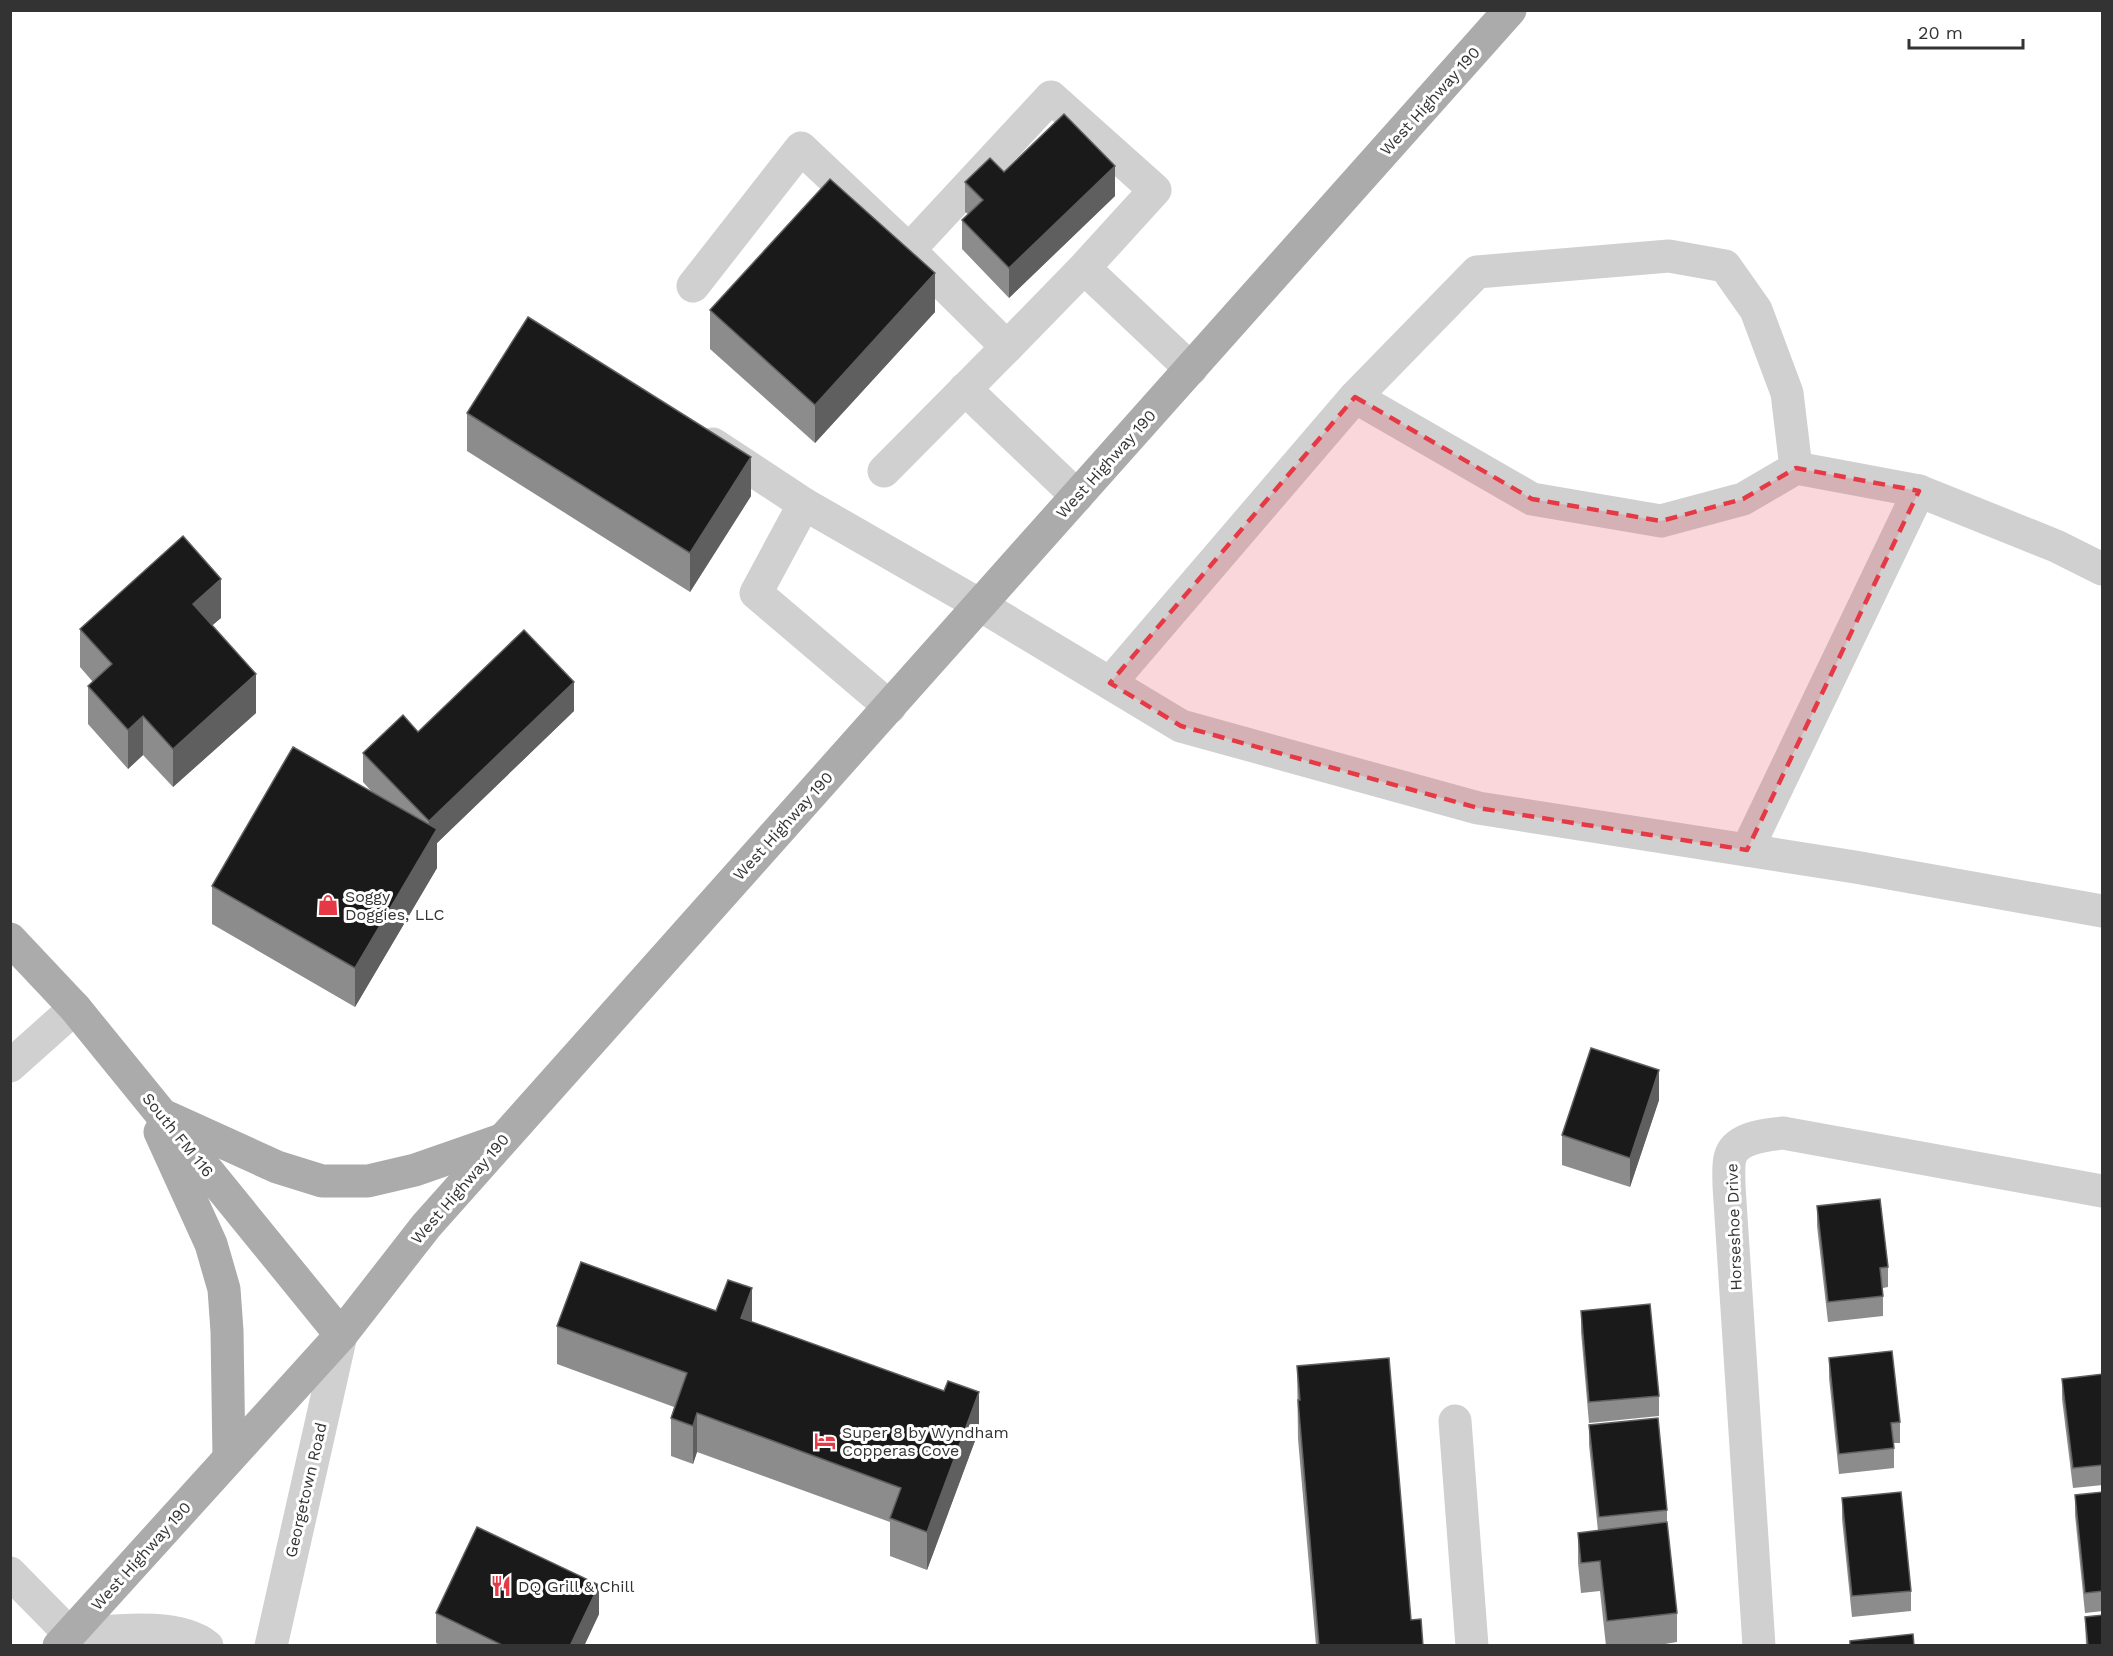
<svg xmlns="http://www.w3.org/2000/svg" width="2113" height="1656" font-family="'Work Sans',sans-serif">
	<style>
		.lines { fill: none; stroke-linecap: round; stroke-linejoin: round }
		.minor { stroke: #d0d0d0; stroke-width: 33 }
		.major { stroke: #ababab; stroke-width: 33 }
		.wall { fill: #8c8c8c }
		.shaded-wall { fill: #5f5f5f }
		.building { fill: #1a1a1a; stroke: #5f5f5f; stroke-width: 1.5 }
		.marked { fill: #e63946; fill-opacity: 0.2; stroke: #e63946; stroke-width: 4.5; stroke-dasharray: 12 8; stroke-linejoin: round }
		.labels { text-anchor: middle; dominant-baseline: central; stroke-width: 6; stroke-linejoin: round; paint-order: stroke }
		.street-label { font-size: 16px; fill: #333; stroke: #fff }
		.poi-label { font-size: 16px; fill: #333; stroke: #fff; text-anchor: start }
	</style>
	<rect width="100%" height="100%" fill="#fff"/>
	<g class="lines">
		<g class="minor">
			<polyline points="1084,268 1007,347 909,250 1051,97 1155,190 1084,268 1191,369"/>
			<polyline points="693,286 801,148 909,250"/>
			<polyline points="965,389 1077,496"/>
			<polyline points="1355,397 1532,499 1661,521 1743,499 1796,468 1919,491 2056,546 2102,569"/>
			<polyline points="713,444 804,504 756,593 890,707"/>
			<polyline points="884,471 1007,347"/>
			<polyline points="804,504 980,605 1181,726 1478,808 1855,867 2102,911"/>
			<polyline points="1110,683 1355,397 1477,272 1669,256 1725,266 1756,310 1787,393 1796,468"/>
			<polyline points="1747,850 1919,491"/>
			<polyline points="10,1066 75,1008"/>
			<polyline points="1455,1421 1472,1646"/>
			<path d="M10 1573 70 1634C108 1632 176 1621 207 1646"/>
			<polyline points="271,1646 341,1335"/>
			<path d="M1759 1646 1729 1186C1729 1177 1728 1166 1730 1158 1735 1137 1766 1135 1783 1133L2102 1191"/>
		</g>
		<g class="major">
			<polyline points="10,939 75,1008 341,1335"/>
			<polyline points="167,1117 277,1167 322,1181 368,1181 415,1170 501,1140"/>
			<polyline points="160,1132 211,1244 224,1289 227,1331 229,1458"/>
			<polyline points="59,1646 341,1335 426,1226 1510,10"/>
		</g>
	</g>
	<g class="wall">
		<polygon points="1004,172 1115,196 1009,298 962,249 962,220 968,214 965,212 965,182"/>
		<polygon points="710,310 935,312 815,443 710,349"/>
		<polygon points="467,413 751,496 690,592 467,451"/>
		<polygon points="221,618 212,625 256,713 173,787 143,755 128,769 88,724 88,686 93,682 80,667 80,629"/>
		<polygon points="574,711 437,843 437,868 355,1007 212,924 212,886 373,793 363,782 363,753 418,732"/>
		<polygon points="1659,1100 1630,1187 1562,1165 1562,1135"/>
		<polygon points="1817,1206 1888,1267 1888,1287 1883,1288 1883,1316 1828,1322 1817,1226"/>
		<polygon points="716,1311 752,1322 979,1430 927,1570 890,1556 890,1522 697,1452 693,1464 671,1456 671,1418 674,1407 557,1364 557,1326"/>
		<polygon points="1581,1311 1659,1396 1659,1416 1589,1423 1581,1332"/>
		<polygon points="1829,1358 1900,1422 1900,1443 1894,1443 1894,1468 1839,1474 1829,1378"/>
		<polygon points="1297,1366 1411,1620 1423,1646 1316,1646 1298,1439"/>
		<polygon points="2103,1374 2103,1485 2073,1488 2062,1399 2062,1379"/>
		<polygon points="1589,1425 1667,1510 1667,1524 1677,1613 1677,1642 1653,1646 1606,1646 1600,1591 1581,1593 1578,1563 1578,1533 1598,1531 1589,1445"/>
		<polygon points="2103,1492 2103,1611 2085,1613 2075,1515 2075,1495"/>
		<polygon points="1842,1498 1911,1591 1911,1611 1852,1617 1842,1519"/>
		<polygon points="436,1613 599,1614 584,1646 442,1646 436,1643"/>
		<polygon points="2085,1617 2103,1646 2086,1646"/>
	</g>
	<g class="shaded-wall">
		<polygon points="1115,166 1115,196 1009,298 1009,268"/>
		<polygon points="935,273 935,312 815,443 815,405"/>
		<polygon points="751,457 751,496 690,592 690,553"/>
		<polygon points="221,579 221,618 193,642 193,604"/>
		<polygon points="256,674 256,713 173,787 173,749"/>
		<polygon points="574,682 574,711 437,843 437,868 355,1007 355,968 429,843 429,821"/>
		<polygon points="143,716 143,755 128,769 128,730"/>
		<polygon points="1659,1070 1659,1100 1630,1187 1630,1158"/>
		<polygon points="752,1288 752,1327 741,1318"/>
		<polygon points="979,1392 979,1430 927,1570 927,1532"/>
		<polygon points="697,1413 697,1452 693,1464 693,1426"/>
		<polygon points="599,1585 599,1614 584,1646 570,1646"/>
	</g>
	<g class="building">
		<polygon points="1064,114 1115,166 1009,268 962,220 983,200 965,182 990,158 1004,172"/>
		<polygon points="830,179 935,273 815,405 710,310"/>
		<polygon points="528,317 751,457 690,553 467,413"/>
		<polygon points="183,536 221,579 193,604 256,674 173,749 143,716 128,730 88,686 112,664 80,629"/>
		<polygon points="524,630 574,682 429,821 363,753 403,715 418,732"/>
		<polygon points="293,747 437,829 355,968 212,886"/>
		<polygon points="1591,1048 1659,1070 1630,1158 1562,1135"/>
		<polygon points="1880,1199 1888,1267 1880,1268 1883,1296 1828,1302 1817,1206"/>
		<polygon points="581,1262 716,1311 728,1280 752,1288 741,1318 944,1391 948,1381 979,1392 927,1532 890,1518 901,1488 697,1413 693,1426 671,1418 687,1373 557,1326"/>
		<polygon points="1650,1304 1659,1396 1589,1402 1581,1311"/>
		<polygon points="1892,1351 1900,1422 1891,1423 1894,1448 1839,1454 1829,1358"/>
		<polygon points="1389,1358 1411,1620 1421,1619 1423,1646 1319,1646 1298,1400 1300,1400 1297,1366"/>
		<polygon points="2103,1374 2103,1465 2073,1468 2062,1379"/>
		<polygon points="1658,1418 1667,1510 1599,1517 1589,1425"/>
		<polygon points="1901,1492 1911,1591 1852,1596 1842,1498"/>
		<polygon points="2103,1492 2103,1591 2085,1593 2075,1495"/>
		<polygon points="1667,1522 1677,1613 1607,1621 1600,1561 1581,1563 1578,1533"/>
		<polygon points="477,1527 599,1585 570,1646 504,1646 436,1613"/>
		<polygon points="2103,1615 2103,1646 2088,1646 2085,1617"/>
		<polygon points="1913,1634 1914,1646 1850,1646 1850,1641"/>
	</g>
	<path class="marked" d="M1355 397 1532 499 1661 521 1743 499 1796 468 1919 491 1747 850 1478 808 1181 726 1110 683Z"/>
	<defs>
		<symbol id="shop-bare" viewBox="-9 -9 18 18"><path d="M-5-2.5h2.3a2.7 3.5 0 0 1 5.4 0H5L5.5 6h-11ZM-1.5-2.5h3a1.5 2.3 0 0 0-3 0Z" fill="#e63946" stroke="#fff" stroke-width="2.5" paint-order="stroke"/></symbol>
		<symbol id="hotel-bare" viewBox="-9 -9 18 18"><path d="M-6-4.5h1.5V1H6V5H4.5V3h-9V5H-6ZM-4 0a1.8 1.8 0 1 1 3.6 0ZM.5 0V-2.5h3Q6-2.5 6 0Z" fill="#e63946" stroke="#fff" stroke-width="2.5" paint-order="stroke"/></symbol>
		<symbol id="restaurant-bare" viewBox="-9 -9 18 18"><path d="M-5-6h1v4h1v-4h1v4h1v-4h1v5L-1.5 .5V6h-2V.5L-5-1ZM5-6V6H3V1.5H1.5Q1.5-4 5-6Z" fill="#e63946" stroke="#fff" stroke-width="2.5" paint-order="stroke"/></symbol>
	</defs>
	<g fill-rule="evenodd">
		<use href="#shop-bare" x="313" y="890" width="30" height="30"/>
		<use href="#hotel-bare" x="810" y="1426" width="30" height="30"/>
		<use href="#restaurant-bare" x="486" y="1571" width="30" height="30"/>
	</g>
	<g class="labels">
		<g class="street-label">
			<text transform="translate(1430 101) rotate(-48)">West Highway 190</text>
			<text transform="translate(1106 464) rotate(-48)">West Highway 190</text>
			<text transform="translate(783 826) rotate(-48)">West Highway 190</text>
			<text transform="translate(178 1135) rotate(51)">South FM 116</text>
			<text transform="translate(460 1189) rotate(-49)">West Highway 190</text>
			<text transform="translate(1734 1227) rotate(-92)">Horseshoe Drive</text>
			<text transform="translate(306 1490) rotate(-77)">Georgetown Road</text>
			<text transform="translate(141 1556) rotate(-48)">West Highway 190</text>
		</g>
		<g class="poi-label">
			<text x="345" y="896">Soggy<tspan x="345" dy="18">Doggies, LLC</tspan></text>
			<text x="842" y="1432">Super 8 by Wyndham<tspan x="842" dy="18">Copperas Cove</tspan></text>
			<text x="518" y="1586">DQ Grill &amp; Chill</text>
		</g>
	</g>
	<rect width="2113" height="1656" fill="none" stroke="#333333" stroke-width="24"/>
	<path d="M1909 39v9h114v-9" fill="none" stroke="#333333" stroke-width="3"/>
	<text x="1918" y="39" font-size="18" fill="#333333" stroke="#ffffff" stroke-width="4.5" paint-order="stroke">20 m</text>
</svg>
